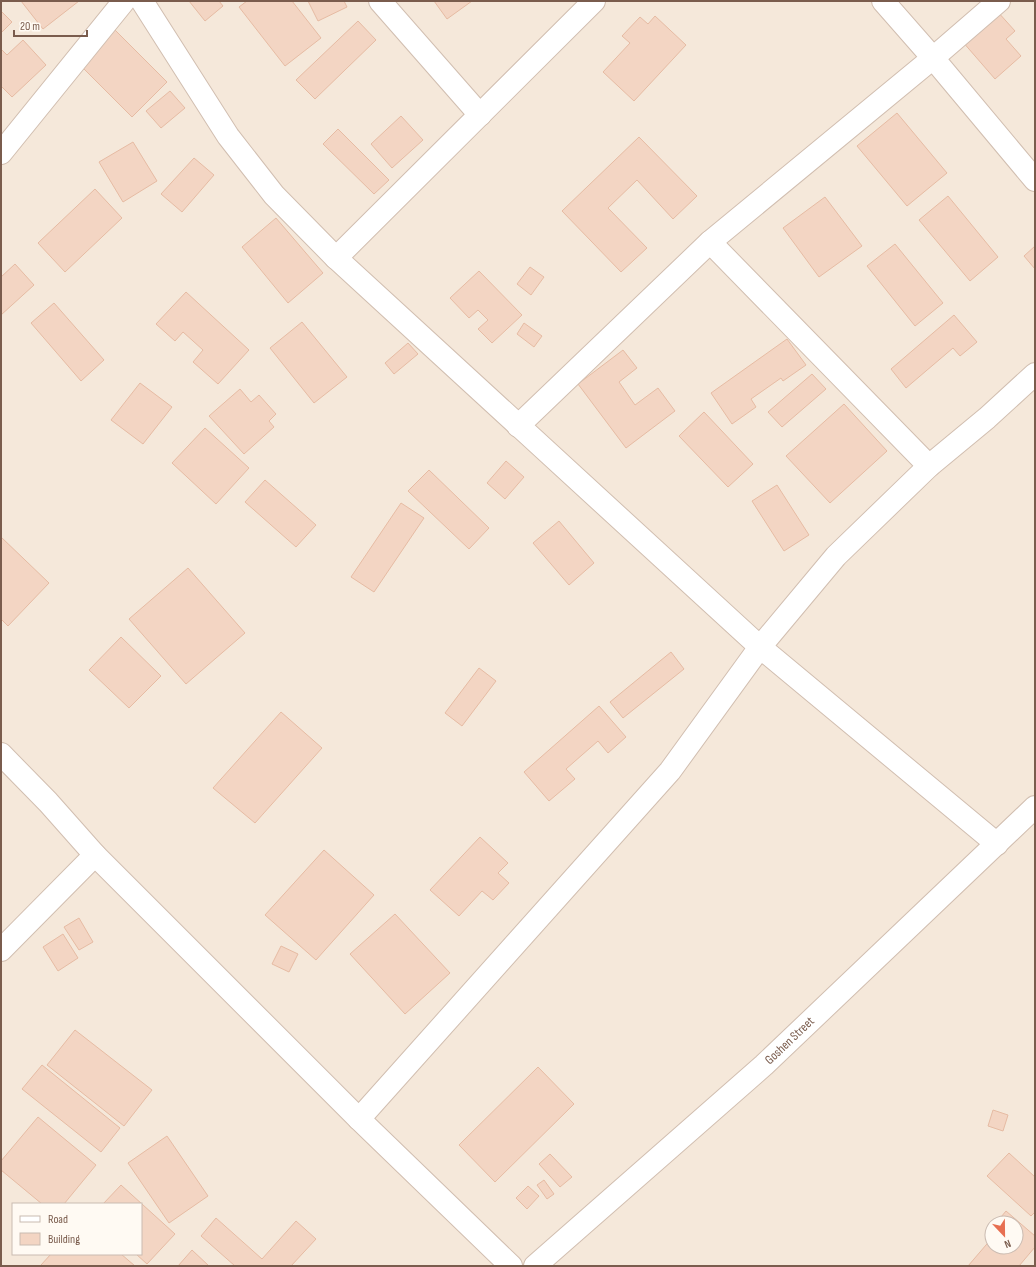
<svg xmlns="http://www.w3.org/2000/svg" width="1036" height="1267" font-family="'Sofia Sans Condensed',sans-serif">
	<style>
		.residential { fill: #f5e8da; fill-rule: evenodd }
		.building { fill: #f3d5c3; stroke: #e6bba3 }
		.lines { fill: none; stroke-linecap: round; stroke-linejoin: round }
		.minor-casing { stroke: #d1beb0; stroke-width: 24 }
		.minor { stroke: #fff; stroke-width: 22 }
		.labels { text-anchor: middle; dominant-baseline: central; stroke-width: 3; stroke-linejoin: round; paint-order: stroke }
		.street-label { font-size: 13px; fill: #7a5c4d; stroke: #fffaf3 }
	</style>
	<rect width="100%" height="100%" fill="#fdf6ec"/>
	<path class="residential" d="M1 1H1035V1266H1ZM13 1204H141V1254H13ZM992 1223H1016V1247H992Z"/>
	<g class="building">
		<polygon points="21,1 79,1 43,29"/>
		<polygon points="189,1 219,1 223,6 205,21"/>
		<polygon points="247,1 292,1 321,38 285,66 239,7"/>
		<polygon points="308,1 344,1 347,7 318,21"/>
		<polygon points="434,1 472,1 447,19"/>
		<polygon points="1,11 12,22 1,33"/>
		<polygon points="997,11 1015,31 1006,39 1021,56 995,79 962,41"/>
		<polygon points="655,16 686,45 634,101 603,72 630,43 622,36 640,17 648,24"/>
		<polygon points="358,21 376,40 315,99 296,80"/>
		<polygon points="112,27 167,82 132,117 77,62"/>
		<polygon points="23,40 46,65 12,97 1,86 1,49 7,55"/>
		<polygon points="170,91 185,108 161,128 146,111"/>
		<polygon points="897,113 947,173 907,206 857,146"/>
		<polygon points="401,116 423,140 392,168 371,144"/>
		<polygon points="338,129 389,180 374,194 323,144"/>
		<polygon points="639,137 697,196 673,219 637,180 608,208 647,248 621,272 562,211"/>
		<polygon points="133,142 157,181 123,202 99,162"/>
		<polygon points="194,158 214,175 182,212 161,194"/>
		<polygon points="95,189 122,218 65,272 38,243"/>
		<polygon points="948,196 998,257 970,281 919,220"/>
		<polygon points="825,197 862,246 819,277 783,228"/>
		<polygon points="276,218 323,273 288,303 242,247"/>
		<polygon points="895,244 943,303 915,326 867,266"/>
		<polygon points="1035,246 1035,269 1024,256"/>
		<polygon points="15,264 34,285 1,315 1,277"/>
		<polygon points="530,267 544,277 531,295 517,284"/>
		<polygon points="479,271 522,315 492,343 478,329 488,320 478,310 469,318 450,298"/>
		<polygon points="186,292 249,350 218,384 193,362 203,350 183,332 175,341 156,324"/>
		<polygon points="54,303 104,360 81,381 31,323"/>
		<polygon points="954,315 977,342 960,356 953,348 906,388 891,369"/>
		<polygon points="302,322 347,377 314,403 270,348"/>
		<polygon points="524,323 542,336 534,347 517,334"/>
		<polygon points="787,339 806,365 783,381 781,378 751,399 756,407 732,424 711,393"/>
		<polygon points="408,343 418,354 394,374 385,363"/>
		<polygon points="623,350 637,368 619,382 635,405 658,388 675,411 626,448 578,384"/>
		<polygon points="812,374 826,389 782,427 768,412"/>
		<polygon points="140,383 172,407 143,444 111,420"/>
		<polygon points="240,389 251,402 259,395 276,414 269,421 274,427 244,454 209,416"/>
		<polygon points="844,404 887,451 830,503 786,456"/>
		<polygon points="704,412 753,464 728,487 679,436"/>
		<polygon points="205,428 249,468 216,504 172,463"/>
		<polygon points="506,461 524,477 505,499 487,483"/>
		<polygon points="429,470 489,528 469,549 408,491"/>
		<polygon points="265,480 316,525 296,547 245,502"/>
		<polygon points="777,485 809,535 784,551 752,501"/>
		<polygon points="401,503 424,518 374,592 351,577"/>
		<polygon points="559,521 594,563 569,585 533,543"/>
		<polygon points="1,537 49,583 8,626 1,619"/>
		<polygon points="188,568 245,633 186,684 129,619"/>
		<polygon points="121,637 161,676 129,708 89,670"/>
		<polygon points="671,652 684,669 623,718 610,702"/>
		<polygon points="479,668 496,681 462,726 445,713"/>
		<polygon points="599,706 626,737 608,753 598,741 566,769 575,779 549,801 524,772"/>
		<polygon points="281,712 322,748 255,823 213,788"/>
		<polygon points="480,837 508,863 498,873 509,883 493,900 482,891 459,916 430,890"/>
		<polygon points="324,850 374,895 316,960 265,915"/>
		<polygon points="395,914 450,973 405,1014 350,954"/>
		<polygon points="79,918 93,942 79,950 64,927"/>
		<polygon points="63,934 78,958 58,971 43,947"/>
		<polygon points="281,946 298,954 289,972 272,964"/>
		<polygon points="75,1030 152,1090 124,1126 47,1065"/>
		<polygon points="42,1065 120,1128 101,1152 22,1089"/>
		<polygon points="538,1067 574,1104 495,1182 459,1145"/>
		<polygon points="993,1110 1008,1115 1003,1131 988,1126"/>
		<polygon points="38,1117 96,1165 64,1204 42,1204 1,1170 1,1161"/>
		<polygon points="167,1136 208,1196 169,1223 128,1163"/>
		<polygon points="1009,1153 1035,1177 1035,1212 1031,1216 987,1176"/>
		<polygon points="550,1154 572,1177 560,1187 539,1164"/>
		<polygon points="544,1180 554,1194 547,1199 537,1185"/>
		<polygon points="121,1185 175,1234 147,1264 136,1254 141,1254 141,1204 103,1204"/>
		<polygon points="528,1186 539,1196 527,1209 516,1198"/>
		<polygon points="1006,1211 1035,1236 1035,1247 1019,1266 968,1266 992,1238 992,1247 1016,1247 1016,1223 996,1223"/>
		<polygon points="216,1218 262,1259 296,1221 316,1239 291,1266 235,1266 201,1236"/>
		<polygon points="192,1250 209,1266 178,1266"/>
		<polygon points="51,1254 121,1254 135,1266 42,1266 41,1265"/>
	</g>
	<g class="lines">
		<defs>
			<g id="minor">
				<polyline points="142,1 228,136 274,195 336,258"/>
				<polyline points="380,1 480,115"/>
				<polyline points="594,1 336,258 760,647 997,844"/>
				<polyline points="883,1 933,58 1035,180"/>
				<polyline points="1,153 124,1"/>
				<polyline points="710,242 929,466"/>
				<polyline points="518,426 710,242 933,58 999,1"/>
				<polyline points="1,754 48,802 95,855 359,1119 511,1266"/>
				<polyline points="1,950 95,855"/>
				<polyline points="359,1119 670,771 760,647 836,556 929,466 987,418 1035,374"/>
				<path id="s1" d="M535 1266 764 1065 1035 807"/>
			</g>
		</defs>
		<use href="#minor" class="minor-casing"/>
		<use href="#minor" class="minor"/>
	</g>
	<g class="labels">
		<g class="street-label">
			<text stroke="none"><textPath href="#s1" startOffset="340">Goshen Street</textPath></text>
		</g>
	</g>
	<rect width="1036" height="1267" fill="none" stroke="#7a5c4d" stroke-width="4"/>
	<rect x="12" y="1203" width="130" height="52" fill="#fffaf3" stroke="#cabbb1"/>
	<rect x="20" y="1216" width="20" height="6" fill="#ffffff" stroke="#cabbb1"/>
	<text x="48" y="1223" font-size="12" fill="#7a5c4d">Road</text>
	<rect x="20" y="1233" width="20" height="12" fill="#f3d5c3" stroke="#cabbb1"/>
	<text x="48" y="1243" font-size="12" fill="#7a5c4d">Building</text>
	<g transform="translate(1004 1235) rotate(158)"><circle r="19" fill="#fffaf3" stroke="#cabbb1"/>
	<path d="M0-3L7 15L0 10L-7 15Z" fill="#e76f51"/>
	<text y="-6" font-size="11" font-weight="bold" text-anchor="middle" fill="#7a5c4d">N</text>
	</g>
	<path d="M14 30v6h73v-6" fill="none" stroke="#7a5c4d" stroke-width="2"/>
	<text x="20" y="30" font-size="12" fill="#7a5c4d" stroke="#fffaf3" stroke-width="3" paint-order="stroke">20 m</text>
</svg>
